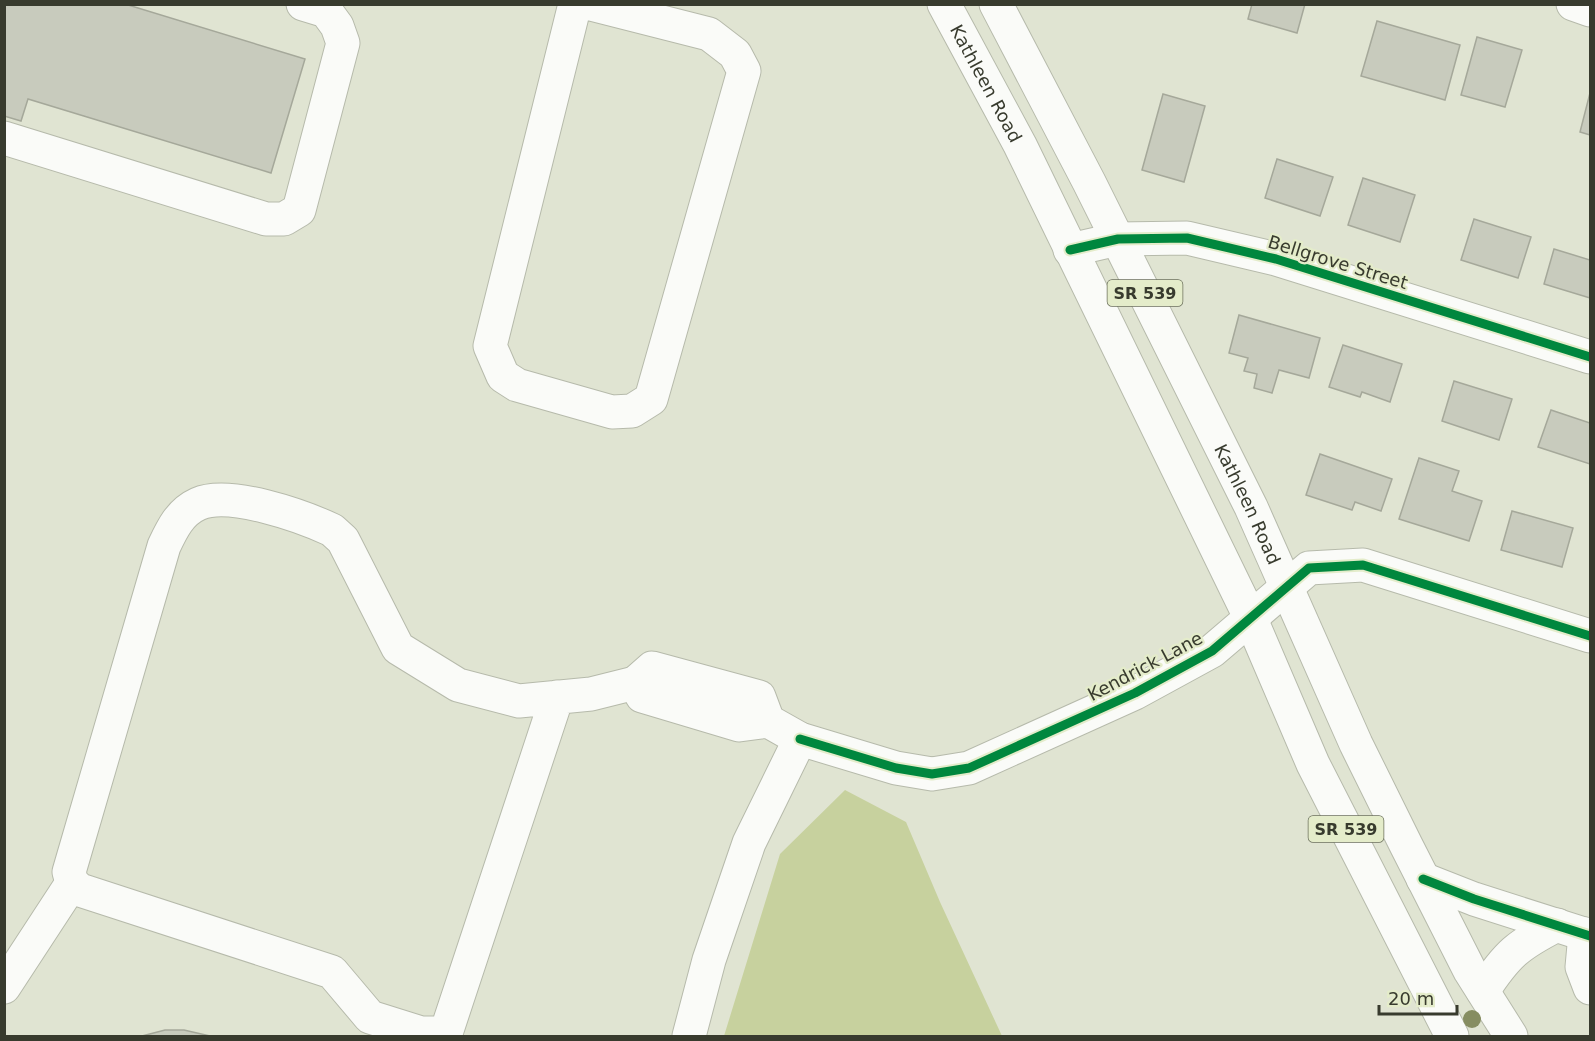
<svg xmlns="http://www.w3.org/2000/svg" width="1595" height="1041" font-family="'DejaVu Sans',sans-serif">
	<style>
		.green { fill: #c7d19e }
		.building { fill: #c8cbbd; stroke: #a5a89a; stroke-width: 1.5 }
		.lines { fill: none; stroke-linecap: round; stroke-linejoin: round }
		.minor-casing { stroke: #b6baab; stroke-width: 35 }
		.major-casing { stroke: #b6baab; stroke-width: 35 }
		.minor { stroke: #fafbf8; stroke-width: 33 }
		.major { stroke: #fafbf8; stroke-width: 33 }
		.cycleway-casing { stroke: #e4ecca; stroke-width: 13 }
		.cycleway { stroke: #00873e; stroke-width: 9 }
		.tree { fill: #868d61 }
		.labels { text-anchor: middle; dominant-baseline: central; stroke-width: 4.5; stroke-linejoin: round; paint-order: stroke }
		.shield { fill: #e4ecca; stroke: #6c705d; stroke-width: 1.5 }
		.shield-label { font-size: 16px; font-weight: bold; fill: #383b2e }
		.street-label { font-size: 18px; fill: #383b2e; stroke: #e4ecca }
	</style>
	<rect width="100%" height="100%" fill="#e0e4d2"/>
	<polygon class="green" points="845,790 906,822 940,902 1002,1036 724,1036 780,854"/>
	<g class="building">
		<polygon points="4,4 125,4 305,59 271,173 28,99 21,121 4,116"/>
		<polygon points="1252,4 1305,4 1297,33 1248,19"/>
		<polygon points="1377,21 1460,45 1445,100 1361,76"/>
		<polygon points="1477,37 1522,50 1505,107 1461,95"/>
		<polygon points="1590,93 1590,135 1580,132"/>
		<polygon points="1163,94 1205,106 1184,182 1142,170"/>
		<polygon points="1277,159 1333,177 1320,216 1265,198"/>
		<polygon points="1363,178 1415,195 1400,242 1348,225"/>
		<polygon points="1474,219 1531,237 1518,278 1461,260"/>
		<polygon points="1554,249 1590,260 1590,298 1544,284"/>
		<polygon points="1239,315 1320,338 1309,378 1279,370 1272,393 1254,388 1257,374 1244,371 1248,358 1229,353"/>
		<polygon points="1343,345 1402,364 1390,402 1362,392 1360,397 1329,387"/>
		<polygon points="1454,381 1512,399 1499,440 1442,421"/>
		<polygon points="1551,410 1590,423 1590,464 1538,447"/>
		<polygon points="1320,454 1392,479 1381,511 1355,502 1352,510 1306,495"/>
		<polygon points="1419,458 1459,471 1452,491 1482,501 1469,541 1399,519"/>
		<polygon points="1512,511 1573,528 1562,567 1501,550"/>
		<polygon points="165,1030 184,1030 210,1036 142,1036"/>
	</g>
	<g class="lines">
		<defs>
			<g id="minor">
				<polyline points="575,4 490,346 503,376 517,385 612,412 632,411 651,399 744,71 735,54 709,34 591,4"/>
				<polyline points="1573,4 1590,10"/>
				<polyline points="4,138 266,219 284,219 299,210 343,43 337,26 326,11 303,4"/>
				<polyline points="1070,250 1118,239 1187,238 1276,259 1590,357"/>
				<path d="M557 697 446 1033H421L370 1017 332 972 80 890 72 883 69 872 164 546C172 529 180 512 198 504 229 490 302 516 332 530L343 540 398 648 458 685 519 701 591 694 635 683"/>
				<polyline points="768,721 759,697 652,668 635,683 642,696 739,725 768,721 800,739 896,768 932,774 969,768 1135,693 1212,651 1309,568 1363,565 1590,636"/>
				<polyline points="1423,879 1474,899 1590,936"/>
				<polyline points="1585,934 1582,967 1590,988"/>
				<polyline points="4,987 72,883"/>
				<path d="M1483 991C1507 954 1518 945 1557 925"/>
				<polyline points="689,1036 709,960 749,843 800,739"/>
			</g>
			<g id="major">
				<path id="s1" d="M944 4 1020 145 1250 617 1313 764 1452 1036"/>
				<path id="s2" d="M996 4 1089 182 1251 507 1356 744 1406 845 1470 971 1511 1036"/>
			</g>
		</defs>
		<use href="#minor" class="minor-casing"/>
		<use href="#major" class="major-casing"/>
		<use href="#minor" class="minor"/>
		<use href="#major" class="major"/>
		<defs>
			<g id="cycleway">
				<polyline points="1070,250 1118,239 1187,238 1276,259 1590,357"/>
				<polyline points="800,739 896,768 932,774 969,768 1135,693 1212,651 1309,568 1363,565 1590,636"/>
				<polyline points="1423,879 1474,899 1590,936"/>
			</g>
		</defs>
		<use href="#cycleway" class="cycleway-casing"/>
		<use href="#cycleway" class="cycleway"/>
	</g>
	<circle class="tree" cx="1472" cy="1019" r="9"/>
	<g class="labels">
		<g class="shield">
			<rect x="1107.5" y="280" width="75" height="26" rx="4.5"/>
			<rect x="1308.5" y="816" width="75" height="26" rx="4.5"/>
		</g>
		<g class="shield-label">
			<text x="1145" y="293">SR 539</text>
			<text x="1346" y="829">SR 539</text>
		</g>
		<g class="street-label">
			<text stroke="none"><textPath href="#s1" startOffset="90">Kathleen Road</textPath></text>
			<text transform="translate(1338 262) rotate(17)">Bellgrove Street</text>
			<text stroke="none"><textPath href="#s2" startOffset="560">Kathleen Road</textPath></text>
			<text transform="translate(1145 666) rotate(-28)">Kendrick Lane</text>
		</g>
	</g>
	<rect width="1595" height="1041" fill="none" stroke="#383b2e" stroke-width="12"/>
	<path d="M1379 1005v9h78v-9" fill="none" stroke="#383b2e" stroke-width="3"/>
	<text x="1388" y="1005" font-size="18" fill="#383b2e" stroke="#e4ecca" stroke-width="4.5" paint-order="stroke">20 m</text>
</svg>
